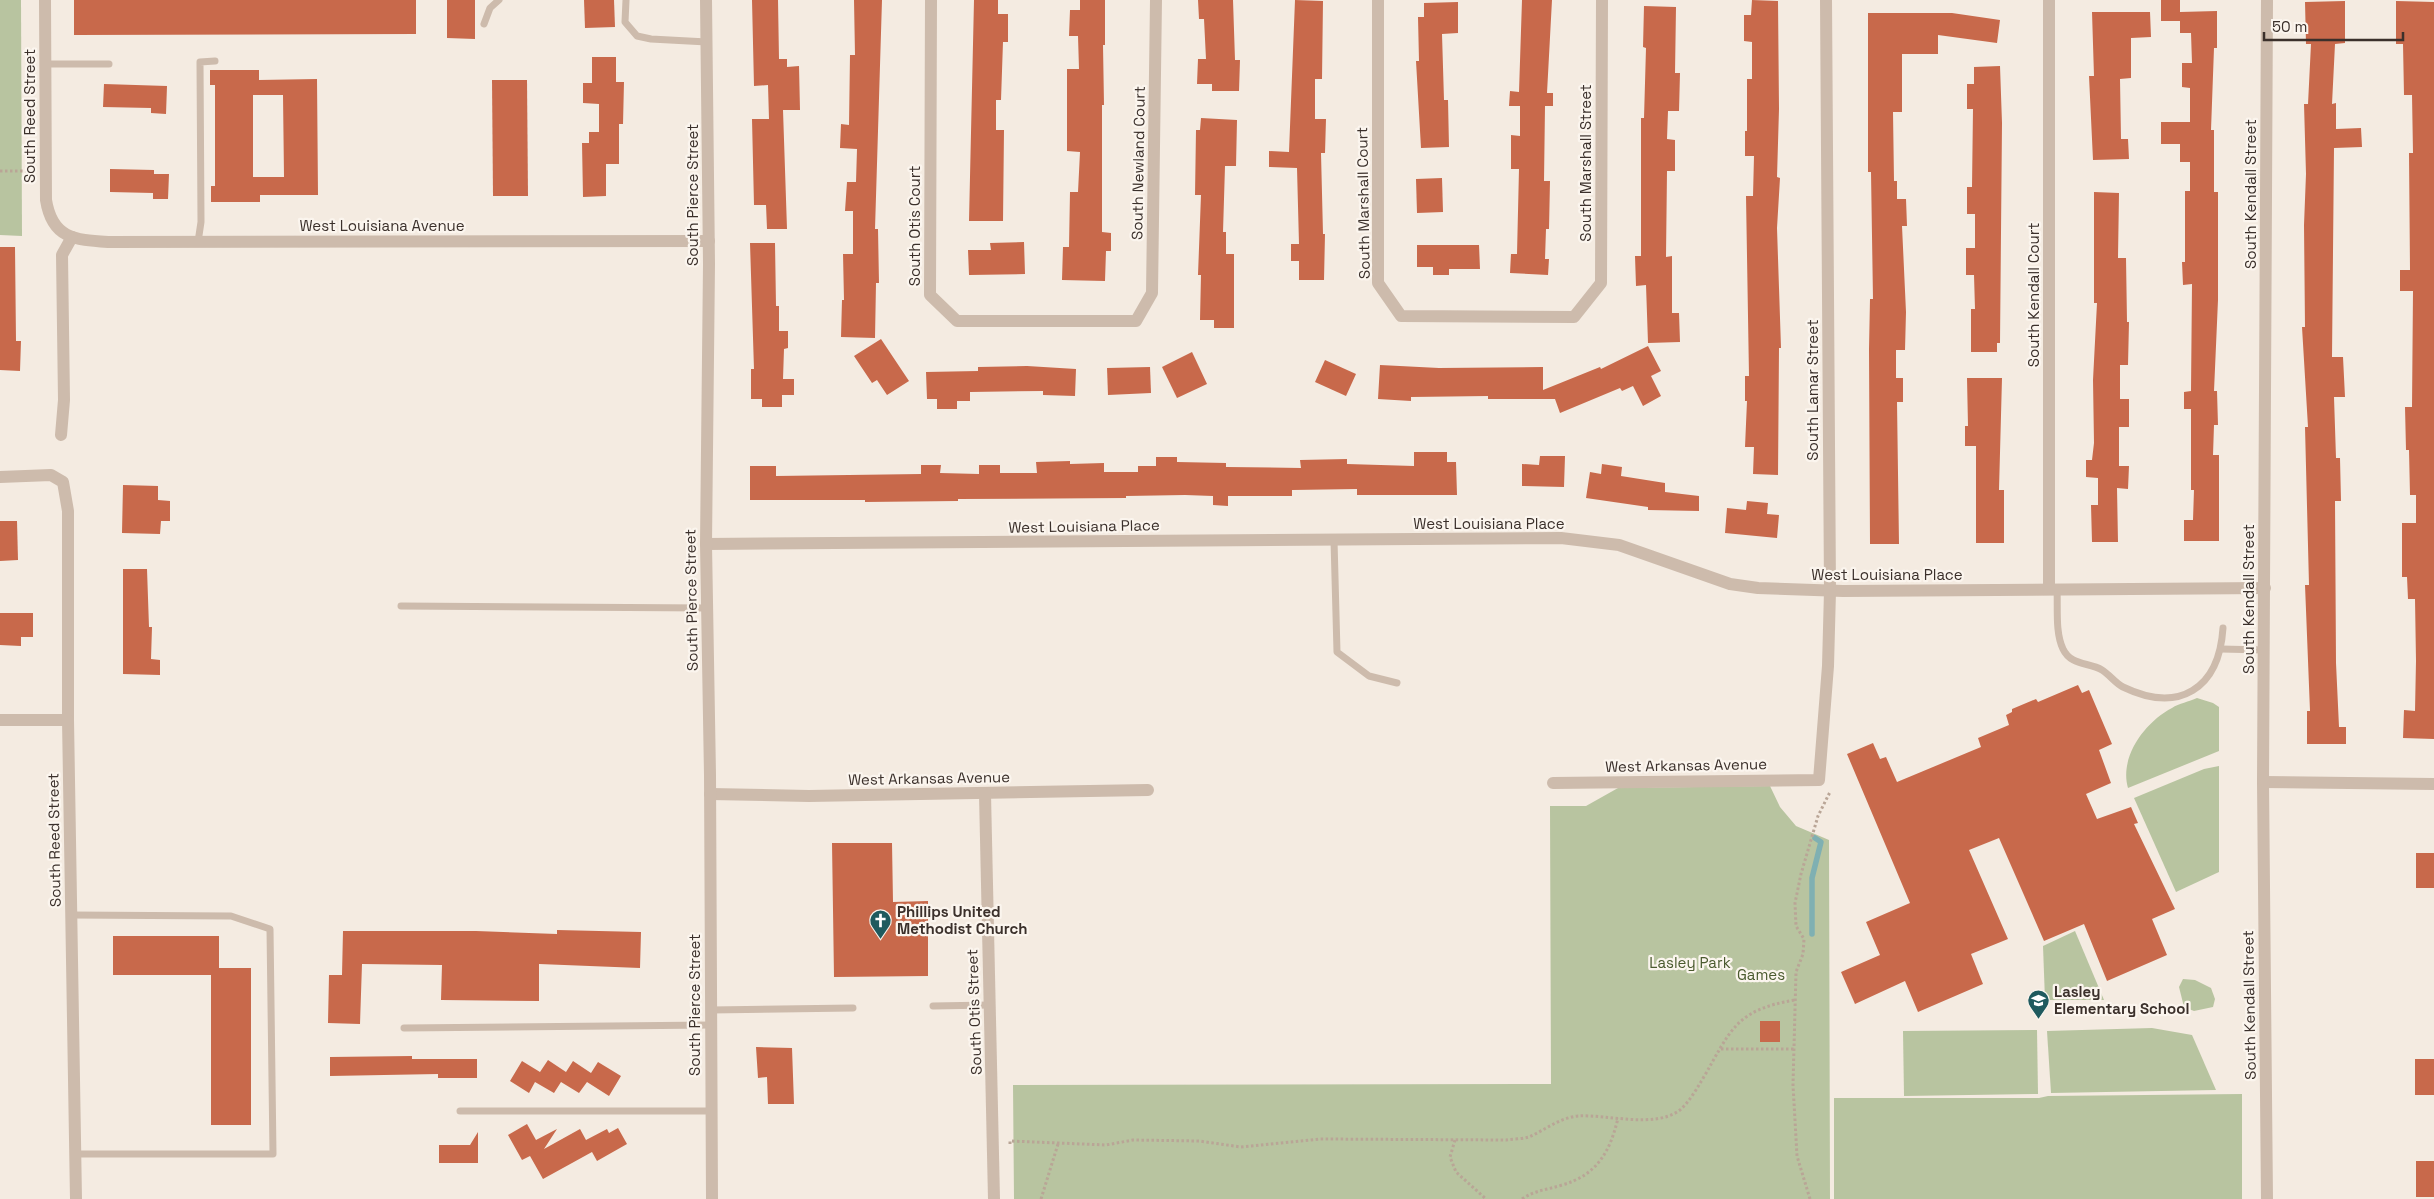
<svg xmlns="http://www.w3.org/2000/svg" width="2434" height="1199" font-family="'Space Grotesk',sans-serif">
	<style>
		.green { fill: #b8c4a0 }
		.lines { fill: none; stroke-linecap: round; stroke-linejoin: round }
		.stream { stroke: #7fb0b2; stroke-width: 5.5 }
		.building { fill: #c8694b; fill-rule: evenodd }
		.path { stroke: #b9a596; stroke-width: 3; stroke-dasharray: 2.5 2.5; stroke-linecap: butt }
		.service { stroke: #cdbbac; stroke-width: 7 }
		.minor { stroke: #cdbbac; stroke-width: 12 }
		.tertiary { stroke: #cdbbac; stroke-width: 12 }
		.labels { text-anchor: middle; dominant-baseline: central; stroke-width: 4.5; stroke-linejoin: round; paint-order: stroke }
		.street-label { font-size: 15px; fill: #3b302b; stroke: #fbf5ee }
		.poi-label { font-size: 15px; font-weight: bold; fill: #3b302b; stroke: #fbf5ee; text-anchor: start }
		.park-label { font-size: 15px; fill: #4a5a2e; stroke: #fbf5ee }
	</style>
	<rect width="100%" height="100%" fill="#f4ebe1"/>
	<g class="green">
		<polygon points="0,0 21,0 22,236 0,235"/>
		<path d="M2197 698 2213 703 2219 707V751L2128 788C2119 757 2145 722 2172 708 2179 703 2189 702 2197 698Z"/>
		<polygon points="2219,766 2219,872 2176,892 2134,798 2204,769"/>
		<polygon points="1770,786 1780,807 1796,826 1829,840 1830,1199 1014,1199 1013,1085 1551,1084 1550,806 1586,806 1618,788"/>
		<polygon points="2075,931 2104,1000 2045,1000 2043,946"/>
		<polygon points="2183,979 2195,980 2211,988 2215,999 2213,1007 2194,1011 2184,1007 2179,987"/>
		<polygon points="2152,1028 2192,1035 2216,1090 2051,1093 2047,1031"/>
		<polygon points="2037,1030 2038,1094 1904,1096 1903,1031"/>
		<polygon points="2242,1094 2242,1199 1834,1199 1834,1098 2039,1098 2048,1096"/>
	</g>
	<g class="lines">
		<polyline class="stream" points="1812,934 1812,878 1821,842 1815,838"/>
	</g>
	<g class="building">
		<polygon points="74,0 416,0 416,34 74,35"/>
		<polygon points="447,0 475,0 475,39 447,38"/>
		<polygon points="584,0 614,0 615,27 585,28"/>
		<polygon points="752,0 778,0 779,59 787,59 787,67 799,66 800,110 783,110 787,229 767,229 766,205 754,205 752,119 769,119 768,85 754,86"/>
		<polygon points="854,0 882,0 875,229 878,229 879,283 876,283 875,338 841,337 842,300 844,300 843,254 853,254 853,211 845,211 847,182 856,182 857,149 840,148 841,124 849,125 850,55 855,55"/>
		<polygon points="974,0 998,0 998,14 1008,14 1008,42 1003,42 1001,100 996,100 996,130 1004,130 1003,221 969,221"/>
		<polygon points="1080,0 1105,0 1105,45 1103,45 1104,105 1102,105 1102,232 1111,233 1111,251 1106,251 1105,281 1062,280 1063,247 1069,247 1070,192 1078,192 1080,152 1067,151 1067,69 1079,69 1078,36 1069,36 1070,10 1080,10"/>
		<polygon points="1198,0 1233,0 1235,60 1240,60 1239,91 1212,91 1212,84 1197,84 1198,59 1206,59 1204,19 1199,19"/>
		<polygon points="1295,0 1323,1 1322,79 1315,79 1315,119 1326,119 1325,153 1321,153 1323,234 1325,234 1324,280 1299,280 1299,261 1291,261 1291,244 1299,244 1297,168 1269,167 1269,151 1289,152"/>
		<polygon points="1522,0 1552,0 1547,93 1553,93 1553,106 1545,106 1544,181 1550,181 1549,229 1546,229 1545,259 1549,259 1548,275 1510,273 1511,254 1517,254 1519,169 1511,169 1511,135 1520,136 1520,106 1509,106 1510,91 1519,92"/>
		<polygon points="1752,0 1778,1 1779,109 1777,177 1780,178 1777,228 1781,348 1779,348 1778,475 1753,474 1754,447 1745,447 1747,401 1745,401 1745,376 1749,376 1746,196 1753,196 1754,156 1745,156 1745,131 1747,131 1747,79 1752,79 1752,42 1744,41 1744,15 1751,15"/>
		<rect x="2161" y="0" width="19" height="21"/>
		<polygon points="2345,1 2345,43 2335,44 2332,104 2336,103 2336,129 2361,128 2362,147 2334,148 2332,357 2343,357 2345,397 2334,397 2336,458 2340,458 2341,501 2335,501 2336,663 2339,727 2346,727 2346,744 2307,744 2307,711 2310,711 2305,585 2309,585 2305,427 2308,427 2302,327 2305,327 2304,225 2306,174 2304,104 2308,104 2311,44 2306,44 2305,2"/>
		<polygon points="2396,1 2434,2 2434,739 2403,738 2404,710 2415,711 2416,661 2415,599 2408,599 2407,577 2402,577 2402,523 2416,523 2416,495 2410,495 2409,450 2406,450 2405,407 2412,407 2413,291 2400,291 2400,270 2410,270 2409,153 2413,153 2412,95 2404,95 2403,44 2396,44"/>
		<polygon points="1458,2 1458,33 1442,34 1444,100 1448,100 1449,147 1421,148 1416,61 1419,61 1418,17 1424,17 1424,3"/>
		<polygon points="1644,6 1676,7 1675,73 1680,73 1679,111 1668,111 1667,139 1675,140 1675,171 1667,171 1666,257 1672,256 1672,313 1679,313 1680,342 1648,343 1646,285 1636,286 1635,256 1641,256 1641,118 1644,118 1646,48 1643,47"/>
		<polygon points="2217,11 2217,48 2214,48 2211,130 2214,130 2214,192 2218,192 2218,300 2214,391 2217,391 2218,425 2214,425 2213,455 2219,455 2219,541 2184,541 2184,520 2193,520 2194,490 2191,490 2191,409 2184,409 2184,392 2191,391 2192,284 2183,285 2182,262 2185,262 2185,191 2190,191 2190,162 2180,162 2180,144 2161,144 2161,122 2190,122 2190,88 2182,87 2182,63 2192,63 2191,33 2180,33 2180,12"/>
		<polygon points="2092,12 2150,12 2151,37 2131,38 2131,78 2120,79 2121,139 2128,139 2129,159 2093,160 2089,76 2094,76"/>
		<polygon points="1868,13 1952,13 2000,20 1997,43 1938,35 1938,54 1902,54 1902,112 1893,112 1894,181 1897,181 1897,199 1906,199 1907,226 1902,226 1906,312 1905,350 1896,350 1896,378 1903,378 1903,402 1897,402 1899,544 1870,544 1869,349 1870,299 1873,299 1871,172 1868,172"/>
		<polygon points="592,57 616,57 616,82 624,82 623,124 619,124 619,164 606,164 606,196 583,197 582,143 589,143 589,132 599,132 599,104 583,103 583,83 592,83"/>
		<polygon points="2000,66 2002,123 2000,343 1997,343 1997,352 1971,352 1971,309 1975,309 1974,275 1966,275 1966,248 1975,248 1975,214 1967,214 1967,187 1972,187 1973,109 1967,109 1967,84 1974,84 1974,67"/>
		<path d="M210 70H259V80L317 79 318 195H260V202H211V186H215V85H210ZM253 95H283L284 177H253Z"/>
		<polygon points="492,80 527,80 528,196 493,196"/>
		<polygon points="104,84 167,86 166,114 151,113 151,108 103,107"/>
		<polygon points="1201,118 1237,120 1236,166 1225,166 1223,232 1226,232 1226,254 1234,254 1234,328 1214,328 1214,320 1200,320 1201,275 1198,275 1201,195 1195,195 1196,130 1200,130"/>
		<polygon points="110,169 154,170 154,174 169,174 168,199 153,199 153,193 110,192"/>
		<polygon points="1442,178 1443,212 1417,213 1416,179"/>
		<polygon points="2094,192 2119,193 2118,258 2126,258 2127,322 2129,322 2128,365 2120,365 2120,399 2129,399 2129,427 2119,427 2119,466 2129,466 2128,489 2117,488 2118,542 2092,542 2091,505 2098,505 2098,478 2086,477 2086,460 2092,460 2094,443 2093,380 2097,303 2094,303"/>
		<polygon points="1024,242 1025,274 969,275 968,250 991,250 990,243"/>
		<polygon points="750,243 775,243 776,306 779,306 779,331 788,331 788,348 784,349 783,379 794,379 794,395 782,395 782,407 762,407 762,399 751,399 751,369 754,369"/>
		<polygon points="1417,245 1479,245 1480,269 1449,269 1449,275 1433,275 1433,267 1417,267"/>
		<polygon points="0,247 15,247 16,341 21,341 20,371 0,370"/>
		<polygon points="881,339 909,381 887,395 877,380 872,383 854,356"/>
		<polygon points="1648,346 1661,371 1651,376 1661,396 1643,406 1633,386 1622,391 1620,388 1560,413 1555,399 1488,399 1488,396 1411,397 1411,401 1378,399 1380,365 1439,368 1543,367 1543,390 1600,367 1601,369"/>
		<polygon points="1192,352 1207,384 1177,398 1162,367"/>
		<polygon points="1325,360 1356,374 1346,396 1315,382"/>
		<polygon points="1027,366 1076,369 1075,396 1043,395 1043,391 970,392 970,401 957,401 957,409 937,409 937,399 927,399 926,372 978,371 978,367"/>
		<polygon points="1150,367 1151,393 1108,395 1107,368"/>
		<polygon points="1967,378 2002,378 1999,490 2004,490 2004,543 1976,543 1976,446 1965,446 1965,426 1968,426"/>
		<polygon points="1414,452 1447,452 1447,462 1456,462 1457,495 1357,495 1357,489 1292,490 1292,496 1228,496 1228,506 1213,505 1213,496 1185,495 1126,496 1126,498 958,499 958,501 865,502 865,500 750,500 750,466 776,466 776,476 921,474 921,465 941,465 940,473 979,474 979,465 1000,465 1000,473 1037,473 1036,462 1070,461 1070,464 1104,463 1104,472 1138,472 1138,466 1156,466 1156,457 1177,457 1177,462 1226,463 1226,467 1301,468 1300,460 1347,459 1347,464 1414,466"/>
		<polygon points="1540,456 1565,456 1564,487 1522,486 1522,464 1539,465"/>
		<polygon points="1602,464 1622,467 1621,476 1665,483 1665,492 1699,496 1699,511 1648,510 1648,507 1586,498 1590,472 1601,474"/>
		<polygon points="123,485 158,486 158,500 170,501 170,521 161,521 160,534 122,533"/>
		<polygon points="1747,501 1768,503 1767,514 1779,515 1777,538 1725,533 1727,508 1746,510"/>
		<polygon points="0,521 17,521 18,560 0,561"/>
		<polygon points="123,569 147,569 149,627 152,627 151,659 160,660 160,675 123,674"/>
		<polygon points="0,613 33,613 33,637 21,637 21,646 0,645"/>
		<polygon points="2078,685 2082,693 2089,690 2112,744 2099,750 2111,783 2086,794 2097,819 2131,807 2138,823 2134,824 2175,909 2152,919 2167,955 2107,981 2084,924 2044,941 1999,838 1969,850 2008,939 1971,954 1983,984 1918,1012 1905,981 1855,1004 1841,972 1880,955 1866,922 1910,903 1847,754 1873,743 1880,759 1886,757 1897,782 1981,747 1978,738 2009,725 2006,715 2012,712 2012,709 2036,699 2038,702"/>
		<polygon points="832,843 892,843 893,902 928,901 928,976 834,977"/>
		<rect x="2416" y="853" width="18" height="35"/>
		<polygon points="557,930 641,932 640,968 539,964 539,1001 441,1000 442,965 362,964 360,1024 328,1023 329,975 342,975 343,931 476,931 557,934"/>
		<polygon points="113,936 219,936 219,968 251,968 251,1125 211,1125 211,975 113,975"/>
		<rect x="1760" y="1021" width="20" height="21"/>
		<polygon points="756,1047 792,1048 794,1104 768,1104 767,1077 758,1078"/>
		<polygon points="412,1056 412,1059 477,1059 477,1078 438,1078 438,1074 330,1076 330,1057"/>
		<rect x="2415" y="1059" width="19" height="36"/>
		<polygon points="548,1060 566,1072 573,1061 591,1073 598,1062 621,1076 609,1096 587,1082 579,1093 561,1082 554,1093 535,1082 529,1093 510,1081 522,1061 540,1072"/>
		<polygon points="527,1124 536,1140 557,1129 544,1149 580,1129 586,1140 607,1129 609,1133 618,1128 627,1144 597,1161 592,1152 543,1179 530,1156 522,1160 508,1135"/>
		<polygon points="478,1132 478,1163 439,1163 439,1145 470,1145"/>
		<rect x="2416" y="1161" width="18" height="36"/>
	</g>
	<g class="lines">
		<g class="path">
			<polyline points="0,171 27,171"/>
			<polyline points="1721,1049 1794,1049"/>
			<polyline points="1455,1140 1450,1157 1456,1172 1486,1199"/>
			<path d="M1010 1144V1141L1106 1145 1133 1140 1199 1141 1241 1147 1320 1139 1506 1140C1513 1139 1522 1139 1529 1137 1545 1130 1559 1118 1578 1116 1607 1114 1655 1129 1680 1110 1689 1102 1696 1090 1702 1080 1731 1031 1734 1010 1795 1000"/>
			<polyline points="1041,1199 1058,1144"/>
			<path d="M1522 1199C1535 1190 1547 1190 1562 1185 1597 1175 1610 1152 1618 1118"/>
			<polyline points="1810,1199 1797,1156 1793,1085 1796,972 1803,954 1804,939 1796,926 1795,903 1801,874 1818,816 1830,792"/>
		</g>
		<g class="service">
			<polyline points="626,0 625,22 637,36 651,39 707,42"/>
			<polyline points="484,24 490,8 499,0"/>
			<polyline points="45,64 109,64"/>
			<polyline points="198,242 201,222 200,62 215,61"/>
			<polyline points="1334,540 1337,652 1369,676 1397,683"/>
			<path d="M2057 589C2058 608 2055 632 2063 649 2071 666 2089 662 2102 670 2110 675 2115 683 2123 687 2179 714 2219 689 2223 628"/>
			<polyline points="401,606 707,608"/>
			<polyline points="2221,649 2264,650"/>
			<polyline points="71,915 231,916 270,929 273,1154 75,1154"/>
			<polyline points="933,1006 990,1005"/>
			<polyline points="711,1010 853,1008"/>
			<polyline points="404,1028 711,1025"/>
			<polyline points="460,1111 711,1111"/>
		</g>
		<g class="minor">
			<path d="M45 0 46 200C52 238 74 240 108 242L709 241"/>
			<polyline points="931,0 930,295 957,321 1136,321 1152,293 1156,0"/>
			<polyline points="1378,0 1378,283 1401,316 1574,317 1601,283 1602,0"/>
			<polyline points="61,435 64,400 62,255 72,237"/>
			<polyline points="0,477 51,475 63,482 68,511 68,720 76,1199"/>
			<polyline points="706,544 1561,538 1619,545 1730,584 1758,588 1843,591 2265,588"/>
			<polyline points="2049,589 2049,0"/>
			<polyline points="0,720 68,720"/>
			<polyline points="2263,782 2434,784"/>
			<polyline points="1553,783 1819,780 1828,666 1830,591 1826,0"/>
			<polyline points="710,794 809,796 1148,790"/>
			<polyline points="985,794 994,1199"/>
			<polyline points="2267,1199 2263,782 2267,0"/>
		</g>
		<polyline class="tertiary" points="706,0 709,264 706,544 710,775 712,1199"/>
	</g>
	<defs>
		<symbol id="church-pin" viewBox="-11 -11 22 30"><path d="M0 17L-7.5 6A9.5 9.5 0 1 1 7.5 6Z" fill="#1f5a5e" stroke="#fbf5ee"/><path d="M-1.2-6h2.4v3.5h3.3v2.4h-3.3V6h-2.4V-.1h-3.3v-2.4h3.3Z" fill="#fff"/></symbol>
		<symbol id="school-pin" viewBox="-11 -11 22 30"><path d="M0 17L-7.5 6A9.5 9.5 0 1 1 7.5 6Z" fill="#1f5a5e" stroke="#fbf5ee"/><path d="M0-5L7-2L0 1L-7-2ZM-4 1L0 2.5L4 1V4Q0 6-4 4Z" fill="#fff"/></symbol>
	</defs>
	<g fill-rule="evenodd">
		<use href="#church-pin" x="868" y="908" width="25" height="34"/>
		<use href="#school-pin" x="2026" y="988" width="25" height="34"/>
	</g>
	<g class="labels">
		<g class="street-label">
			<text transform="translate(29 116) rotate(-90)">South Reed Street</text>
			<text transform="translate(1138 163) rotate(-89)">South Newland Court</text>
			<text transform="translate(1585 163) rotate(-90)">South Marshall Street</text>
			<text transform="translate(2250 194) rotate(-90)">South Kendall Street</text>
			<text transform="translate(692 195) rotate(-90)">South Pierce Street</text>
			<text transform="translate(1363 203) rotate(-91)">South Marshall Court</text>
			<text x="382" y="225">West Louisiana Avenue</text>
			<text transform="translate(914 226) rotate(-90)">South Otis Court</text>
			<text transform="translate(2033 295) rotate(-90)">South Kendall Court</text>
			<text transform="translate(1812 390) rotate(-90)">South Lamar Street</text>
			<text x="1489" y="523">West Louisiana Place</text>
			<text transform="translate(1084 526) rotate(-1)">West Louisiana Place</text>
			<text x="1887" y="574">West Louisiana Place</text>
			<text transform="translate(2248 599) rotate(-90)">South Kendall Street</text>
			<text transform="translate(691 600) rotate(-91)">South Pierce Street</text>
			<text transform="translate(1686 765) rotate(-1)">West Arkansas Avenue</text>
			<text transform="translate(929 778) rotate(-1)">West Arkansas Avenue</text>
			<text transform="translate(54 840) rotate(-91)">South Reed Street</text>
			<text transform="translate(694 1005) rotate(-90)">South Pierce Street</text>
			<text transform="translate(2249 1005) rotate(-91)">South Kendall Street</text>
			<text transform="translate(974 1012) rotate(-92)">South Otis Street</text>
		</g>
		<g class="poi-label">
			<text x="897" y="911">Phillips United<tspan x="897" dy="17">Methodist Church</tspan></text>
			<text x="2054" y="991">Lasley<tspan x="2054" dy="17">Elementary School</tspan></text>
		</g>
		<g class="park-label">
			<text x="1690" y="962">Lasley Park</text>
			<text x="1761" y="974">Games</text>
		</g>
	</g>
	<path d="M2264 32v8h139v-8" fill="none" stroke="#3b302b" stroke-width="2.5"/>
	<text x="2272" y="32" font-size="15" fill="#3b302b" stroke="#fbf5ee" stroke-width="4" paint-order="stroke">50 m</text>
</svg>
